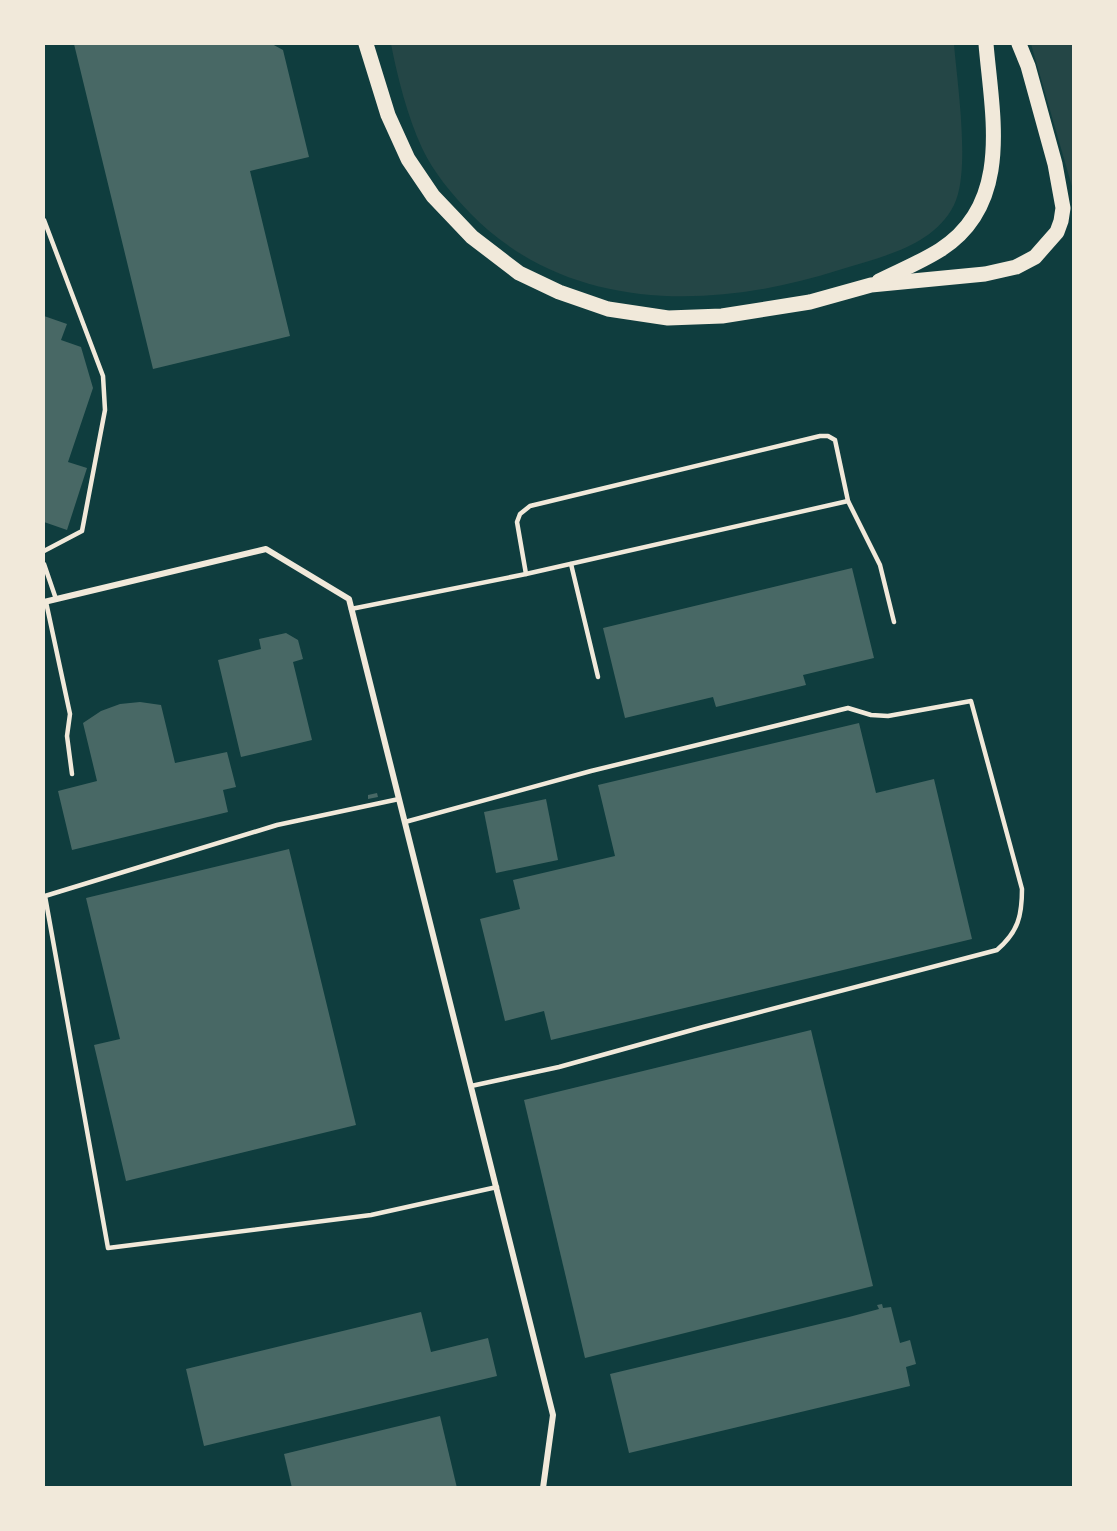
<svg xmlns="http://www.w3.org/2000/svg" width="1117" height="1531" font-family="'Asap Condensed',sans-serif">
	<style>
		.green { fill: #244646 }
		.building { fill: #486865 }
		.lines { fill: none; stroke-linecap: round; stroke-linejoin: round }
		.service { stroke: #f1e9da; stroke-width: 4.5 }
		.minor { stroke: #f1e9da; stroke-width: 6 }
		.primary { stroke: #f1e9da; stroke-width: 15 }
	</style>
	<rect width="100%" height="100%" fill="#0f3d3e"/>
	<g class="green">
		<path d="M391 44H954C957 82 971 172 954 205 933 247 880 257 839 270 714 310 568 314 470 213 451 193 434 173 422 148 407 115 398 79 391 44Z"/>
		<polygon points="1031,44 1073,44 1073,190"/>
	</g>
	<g class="building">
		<polygon points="74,44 272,44 283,50 309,157 250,171 290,336 153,369"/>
		<polygon points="44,316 67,324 61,340 81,347 93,388 68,462 87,468 67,530 44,522"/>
		<polygon points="852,568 874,658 803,675 806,685 716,707 713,697 625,718 603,628"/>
		<polygon points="286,633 298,640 303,659 293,662 312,740 241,757 218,660 261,649 259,639"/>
		<polygon points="140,702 161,705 175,763 227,752 236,787 223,790 228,812 72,850 58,791 97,781 83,723 101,711 120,704"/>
		<polygon points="859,723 876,793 934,779 972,939 551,1040 544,1011 505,1021 480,919 520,909 513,880 615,856 598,785"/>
		<polygon points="377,793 378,797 368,799 368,795"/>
		<polygon points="546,799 558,860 496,873 484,812"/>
		<polygon points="289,849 356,1125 126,1181 94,1045 120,1039 86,898"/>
		<polygon points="811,1030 873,1286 585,1358 524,1100"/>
		<polygon points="882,1304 883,1308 891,1307 900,1343 910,1340 916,1364 906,1367 910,1386 629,1453 610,1374 849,1317 879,1309 877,1305"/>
		<polygon points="421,1312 431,1352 488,1338 497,1376 204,1446 186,1369"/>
		<polygon points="440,1416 457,1488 292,1488 284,1454"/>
	</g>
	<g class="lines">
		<g class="service">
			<polyline points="44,220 103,376 105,410 82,531 44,551"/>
			<polyline points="44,564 56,599"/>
			<polyline points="571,564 598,677"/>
			<polyline points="526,574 848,501"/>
			<polyline points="46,602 70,714 67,736 72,774"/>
			<polyline points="351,609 526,574 517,522 520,514 530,506 820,436 828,436 835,440 848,501 880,565 894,622"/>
			<polyline points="399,799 277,825 45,896 108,1248 371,1215 497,1187"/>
			<path d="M405 822 591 771 848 708 871 715 888 716 971 701 1022 889C1022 916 1018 932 997 950L703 1027 559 1067 471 1086"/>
		</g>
		<polyline class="minor" points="44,602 266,549 349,599 553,1415 543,1488"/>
		<g class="primary">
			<polyline points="366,44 388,115 408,159 433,196 472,237 519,273 559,292 608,309 668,318 722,316 810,302 871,285 985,274 1016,267 1035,257 1057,232 1061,221 1063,208 1055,164 1028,66 1019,44"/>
			<path d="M879 281C899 271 921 262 940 250 1013 204 992 115 986 44"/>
		</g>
	</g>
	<rect width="1117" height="1531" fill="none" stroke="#f1e9da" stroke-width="90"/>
</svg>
